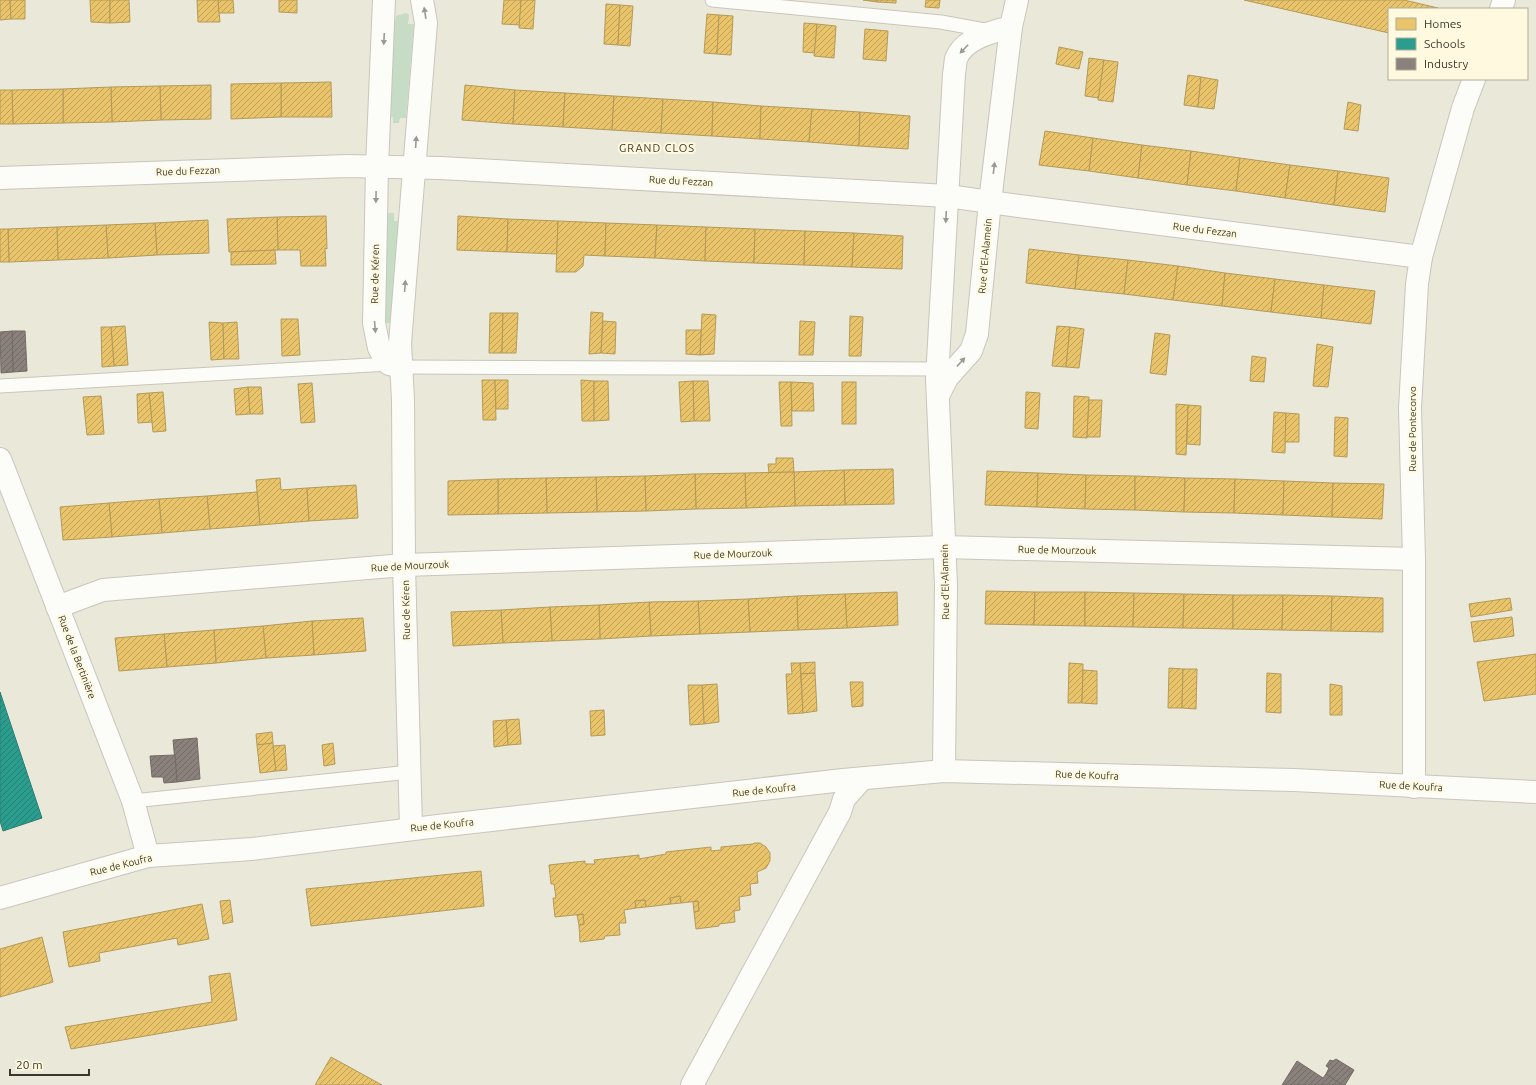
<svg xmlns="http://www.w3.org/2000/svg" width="1536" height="1085" font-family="Ubuntu,sans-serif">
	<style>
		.green { fill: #c7dcc5 }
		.homes { fill: url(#homes-hatch); stroke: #b49a58 }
		.schools { fill: url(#schools-hatch); stroke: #2e7f72 }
		.industry { fill: url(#industry-hatch); stroke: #726b64 }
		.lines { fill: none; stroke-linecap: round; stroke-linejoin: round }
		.service-casing { stroke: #c8c6bb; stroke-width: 15 }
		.minor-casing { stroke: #c8c6bb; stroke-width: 24 }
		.service { stroke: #fcfcf9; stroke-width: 13 }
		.minor { stroke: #fcfcf9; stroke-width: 22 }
		.oneway { fill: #9a9a93 }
		.labels { text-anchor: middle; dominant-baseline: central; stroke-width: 4; stroke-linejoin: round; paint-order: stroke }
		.street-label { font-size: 10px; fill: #39382d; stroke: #fffadf }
		.neighbourhood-label { font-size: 11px; letter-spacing: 1px; fill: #3b3721; stroke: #fffadf }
	</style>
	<defs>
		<pattern id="homes-hatch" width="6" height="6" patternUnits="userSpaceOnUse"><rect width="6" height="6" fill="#e9c46a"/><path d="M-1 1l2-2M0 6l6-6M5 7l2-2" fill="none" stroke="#bea058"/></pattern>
		<pattern id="schools-hatch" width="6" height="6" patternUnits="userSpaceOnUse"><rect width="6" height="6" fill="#2a9d8f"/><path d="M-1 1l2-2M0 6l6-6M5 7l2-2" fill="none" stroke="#258175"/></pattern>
		<pattern id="industry-hatch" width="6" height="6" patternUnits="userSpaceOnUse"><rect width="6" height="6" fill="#8a817c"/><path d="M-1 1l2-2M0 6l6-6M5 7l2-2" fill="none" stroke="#726b66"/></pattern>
	</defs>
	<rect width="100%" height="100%" fill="#eae8d9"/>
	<g class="green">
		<polygon points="406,13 409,15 408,24 414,24 406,118 400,118 399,123 393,123 393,117 386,117 392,23 395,23 396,16"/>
		<polygon points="388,213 394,213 394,221 399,221 391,323 386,323 386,318 381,317 383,220 388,220"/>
	</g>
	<g class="homes">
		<polygon points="0,0 10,0 11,19 0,20"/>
		<polygon points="10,0 25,0 25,19 11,19"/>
		<polygon points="90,0 110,0 110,23 91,22"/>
		<polygon points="110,0 129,0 130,22 110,23"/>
		<polygon points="197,0 218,0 220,22 198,22"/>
		<polygon points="218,0 233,0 234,13 219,13"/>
		<polygon points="279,0 297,0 297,13 279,12"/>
		<polygon points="504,0 521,0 520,25 502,24"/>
		<polygon points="521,0 535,0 533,29 519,28"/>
		<polygon points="863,0 877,0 877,2"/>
		<polygon points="877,0 896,0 896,3 877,2"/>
		<polygon points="926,0 940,0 939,8 925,7"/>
		<polygon points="1244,0 1404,0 1438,8 1389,9 1389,33"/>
		<polygon points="606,4 620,5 618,45 604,44"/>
		<polygon points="620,5 633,6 630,46 618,45"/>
		<polygon points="707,14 719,15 717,54 704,53"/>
		<polygon points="719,15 733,16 731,55 717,54"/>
		<polygon points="804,23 817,24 815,53 803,52"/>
		<polygon points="817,24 836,26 834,58 814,56"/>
		<polygon points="865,29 888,31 886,61 863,59"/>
		<polygon points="1059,47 1083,52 1079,69 1056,64"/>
		<polygon points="1089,58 1104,60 1099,98 1085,96"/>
		<polygon points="1104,60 1118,62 1113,102 1098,100"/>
		<polygon points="1188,75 1201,77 1198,107 1184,105"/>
		<polygon points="1201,77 1218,80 1214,109 1198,107"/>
		<polygon points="331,82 332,117 281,117 281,83"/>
		<polygon points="281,83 281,117 231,119 231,84"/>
		<polygon points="211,85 211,119 161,120 160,86"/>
		<polygon points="465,85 515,90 513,124 462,120"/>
		<polygon points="160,86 161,120 112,122 111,87"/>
		<polygon points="111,87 112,122 63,123 63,89"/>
		<polygon points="63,89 63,123 13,124 12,90"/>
		<polygon points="0,90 12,90 13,124 0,124"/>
		<polygon points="515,90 565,93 563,127 513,124"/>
		<polygon points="565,93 614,96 612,130 563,127"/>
		<polygon points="614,96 663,99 661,133 612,130"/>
		<polygon points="663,99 713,102 712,136 661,133"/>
		<polygon points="713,102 761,106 760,139 712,136"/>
		<polygon points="1348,102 1361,105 1358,131 1344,129"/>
		<polygon points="761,106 812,109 809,142 760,139"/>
		<polygon points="812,109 860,112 859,146 809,142"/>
		<polygon points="860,112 910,116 908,149 859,146"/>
		<polygon points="1045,131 1093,138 1089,171 1039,165"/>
		<polygon points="1093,138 1142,145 1138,178 1089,171"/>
		<polygon points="1142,145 1191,151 1187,185 1138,178"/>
		<polygon points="1191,151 1240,158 1236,191 1187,185"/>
		<polygon points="1240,158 1290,165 1285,198 1236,191"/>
		<polygon points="1290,165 1338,171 1334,205 1285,198"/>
		<polygon points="1338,171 1389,178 1385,212 1334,205"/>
		<polygon points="326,216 327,249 325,248 326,266 301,266 300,250 278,250 277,217"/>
		<polygon points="458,216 508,219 507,252 457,250"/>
		<polygon points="277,217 278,250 229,252 227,219"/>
		<polygon points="508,219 558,221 557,254 507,252"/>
		<polygon points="208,220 209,253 157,255 155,223"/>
		<polygon points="558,221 606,223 605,256 584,255 583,266 576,272 556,272"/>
		<polygon points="155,223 157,255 108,258 106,225"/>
		<polygon points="606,223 657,225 655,258 605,256"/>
		<polygon points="106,225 108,258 58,260 57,227"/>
		<polygon points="657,225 706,227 705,261 655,258"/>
		<polygon points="57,227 58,260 9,262 8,229"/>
		<polygon points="706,227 755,229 754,263 705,261"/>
		<polygon points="0,229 8,229 9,262 0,262"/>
		<polygon points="755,229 805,231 804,265 754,263"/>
		<polygon points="805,231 854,233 852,267 804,265"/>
		<polygon points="854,233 903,236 902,269 852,267"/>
		<polygon points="1029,249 1079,255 1075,289 1026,283"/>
		<polygon points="275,250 276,264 231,265 231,252"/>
		<polygon points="1079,255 1128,260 1124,294 1075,289"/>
		<polygon points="1128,260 1178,266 1173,300 1124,294"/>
		<polygon points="1178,266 1225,273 1222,306 1173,300"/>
		<polygon points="1225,273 1275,279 1271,312 1222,306"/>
		<polygon points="1275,279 1324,285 1321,318 1271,312"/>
		<polygon points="1324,285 1375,291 1371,324 1321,318"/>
		<polygon points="591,312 603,313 601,353 589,354"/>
		<polygon points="490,313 503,313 502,353 489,353"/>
		<polygon points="503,313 518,313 516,353 502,353"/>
		<polygon points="702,314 716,315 714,354 700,355"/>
		<polygon points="850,316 863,317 861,356 849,356"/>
		<polygon points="281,319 298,319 300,355 282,356"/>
		<polygon points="603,321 616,322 615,354 601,353"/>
		<polygon points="800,321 815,322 813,355 799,355"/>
		<polygon points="209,322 223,323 224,359 211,360"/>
		<polygon points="237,322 239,359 224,359 223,323"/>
		<polygon points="125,326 128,365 114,366 111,327"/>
		<polygon points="1057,326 1070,327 1066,367 1052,366"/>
		<polygon points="101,327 111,327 114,366 102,367"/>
		<polygon points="1070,327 1084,329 1079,368 1066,367"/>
		<polygon points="686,330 701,330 700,355 686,354"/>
		<polygon points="1155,333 1170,335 1166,375 1150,373"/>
		<polygon points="1317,344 1333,347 1328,387 1313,386"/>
		<polygon points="1252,356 1266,358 1264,382 1250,381"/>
		<polygon points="482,380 495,380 496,420 483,420"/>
		<polygon points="495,380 508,380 508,409 496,409"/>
		<polygon points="581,380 594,381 594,421 582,421"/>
		<polygon points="594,381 608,381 609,420 594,421"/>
		<polygon points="693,381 708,381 710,421 694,421"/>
		<polygon points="693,381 694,421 681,422 679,382"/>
		<polygon points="779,382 791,382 792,426 781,426"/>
		<polygon points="791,382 813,383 814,411 792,411"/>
		<rect x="842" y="382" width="14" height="42"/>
		<polygon points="312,383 315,422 301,423 298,384"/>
		<polygon points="248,387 261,387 263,414 250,414"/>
		<polygon points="248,387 250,414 236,415 234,389"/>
		<polygon points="163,392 166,431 153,432 149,393"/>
		<polygon points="1026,392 1040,393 1038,429 1025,428"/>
		<polygon points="149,393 152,422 138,423 137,394"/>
		<polygon points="101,396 104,434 87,435 83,397"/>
		<polygon points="1074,396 1089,397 1087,438 1073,437"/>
		<polygon points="1089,400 1102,400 1100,437 1087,437"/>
		<polygon points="1176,404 1188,405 1186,455 1176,454"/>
		<polygon points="1188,405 1201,406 1200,445 1187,444"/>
		<polygon points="1274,412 1286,413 1285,453 1272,452"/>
		<polygon points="1286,413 1299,414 1299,442 1285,442"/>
		<polygon points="1335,417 1348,418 1347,457 1334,456"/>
		<polygon points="776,458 793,458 794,472 769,473 768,464 776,464"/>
		<polygon points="893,469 894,504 845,505 844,470"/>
		<polygon points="844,470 845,505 795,506 794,472"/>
		<polygon points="987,471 1038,473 1037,507 985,505"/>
		<polygon points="794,472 795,506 746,508 745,473"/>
		<polygon points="745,473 746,508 696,509 695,474"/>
		<polygon points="1038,473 1086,475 1085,509 1037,507"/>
		<polygon points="695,474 696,509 646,511 645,476"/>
		<polygon points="1086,475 1135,476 1135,510 1085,509"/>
		<polygon points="645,476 646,511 597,512 596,477"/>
		<polygon points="1135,476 1185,478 1184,512 1135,510"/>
		<polygon points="596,477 597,512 547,513 546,478"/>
		<polygon points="280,478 281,490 307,488 309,521 260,525 256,480"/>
		<polygon points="546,478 547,513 498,514 498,479"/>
		<polygon points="1185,478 1235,479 1234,513 1184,512"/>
		<polygon points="498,479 498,514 448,515 448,481"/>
		<polygon points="1235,479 1284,481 1283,515 1234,513"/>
		<polygon points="1284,481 1333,483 1332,517 1283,515"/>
		<polygon points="1333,483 1384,484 1382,519 1332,517"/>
		<polygon points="356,485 358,518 309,521 307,488"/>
		<polygon points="257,492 260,525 210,529 207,496"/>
		<polygon points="207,496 210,529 162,533 159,499"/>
		<polygon points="159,499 162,533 112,537 109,503"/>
		<polygon points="109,503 112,537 63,540 60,507"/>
		<polygon points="986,591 1035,592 1034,625 985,624"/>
		<polygon points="897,592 898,625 847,628 845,594"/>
		<polygon points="1035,592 1085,592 1085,626 1034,625"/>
		<polygon points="1085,592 1134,593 1133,627 1085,626"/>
		<polygon points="1134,593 1184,594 1183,628 1133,627"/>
		<polygon points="845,594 847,628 798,630 797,596"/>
		<polygon points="1184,594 1233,595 1233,629 1183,628"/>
		<polygon points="1233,595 1283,595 1282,630 1233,629"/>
		<polygon points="1283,595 1332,596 1331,631 1282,630"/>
		<polygon points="797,596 798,630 750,632 748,599"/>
		<polygon points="1332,596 1383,598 1383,632 1331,631"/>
		<polygon points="1510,598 1512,610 1471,617 1469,604"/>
		<polygon points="748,599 750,632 700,634 698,601"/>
		<polygon points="698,601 700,634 651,636 649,602"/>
		<polygon points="649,602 651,636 600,639 599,605"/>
		<polygon points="599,605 600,639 552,641 550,607"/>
		<polygon points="550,607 552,641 503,643 501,610"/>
		<polygon points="501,610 503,643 453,646 451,612"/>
		<polygon points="1512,617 1514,636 1474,642 1471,622"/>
		<polygon points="363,618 366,651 314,655 312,621"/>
		<polygon points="312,621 314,655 266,658 263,626"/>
		<polygon points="263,626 266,658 216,663 214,630"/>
		<polygon points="214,630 216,663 167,667 164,634"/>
		<polygon points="164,634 167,667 119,671 115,638"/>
		<polygon points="1536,654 1536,694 1484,701 1477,662"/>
		<polygon points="815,662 815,673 801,674 800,663"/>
		<polygon points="791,663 800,663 803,713 788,714 786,674 792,674"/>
		<polygon points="1069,663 1083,664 1082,703 1068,703"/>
		<polygon points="1169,668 1183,669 1182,708 1168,708"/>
		<polygon points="1183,669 1197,669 1196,709 1182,708"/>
		<polygon points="1083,670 1097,671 1097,704 1082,703"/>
		<polygon points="815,673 817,711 803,713 801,674"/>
		<polygon points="1267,673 1281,674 1281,713 1266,712"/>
		<polygon points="850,682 863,682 863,706 852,707"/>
		<polygon points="717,684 719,722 704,724 702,685"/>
		<polygon points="1330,684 1342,686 1342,715 1330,715"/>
		<polygon points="688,685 702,685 704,724 690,725"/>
		<polygon points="604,710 605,735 591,736 590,711"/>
		<polygon points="519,719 521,744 508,745 506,720"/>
		<polygon points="506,720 508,745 494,747 493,721"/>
		<polygon points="272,732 273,743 257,745 256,734"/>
		<polygon points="273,743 276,771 260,773 257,745"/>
		<polygon points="333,743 335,764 324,766 322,745"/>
		<polygon points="285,745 287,770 276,771 273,746"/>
		<polygon points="754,843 760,843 766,847 770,853 770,861 766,868 757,872 758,883 750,884 751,895 739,897 740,910 734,911 735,922 719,924 719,926 696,929 694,912 699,911 698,901 681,903 680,896 670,898 671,904 646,907 645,900 635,901 636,908 624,910 626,923 619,923 620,935 605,936 604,939 580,942 579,925 584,924 583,914 555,917 553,898 556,898 554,884 551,884 549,865 585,861 585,864 595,864 594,860 639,855 639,859 666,854 666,852 711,847 711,851 721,850 721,847 753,844"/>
		<polygon points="481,871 484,906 311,926 306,889"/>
		<polygon points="680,896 681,903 671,904 670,898"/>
		<polygon points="230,900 233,922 223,924 220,901"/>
		<polygon points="645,900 646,907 636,908 635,901"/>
		<polygon points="698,901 699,911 694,912 693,902"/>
		<polygon points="202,904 209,939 178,945 177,938 99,953 100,961 69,967 63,932"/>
		<polygon points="583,914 584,924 579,925 577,915"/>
		<polygon points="42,937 53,982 0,997 0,949"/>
		<polygon points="230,973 237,1020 71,1049 65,1027 212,1002 209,976"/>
		<polygon points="331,1057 382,1085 315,1085"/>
	</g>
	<polygon class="schools" points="0,692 42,818 3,831 0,821"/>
	<g class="industry">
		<polygon points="12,331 25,331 27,371 13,372"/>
		<polygon points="12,331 13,372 1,373 0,332"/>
		<polygon points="197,738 200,779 177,782 173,740"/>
		<polygon points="175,755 177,782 164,783 163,777 152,777 150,756"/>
		<polygon points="1336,1059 1354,1070 1345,1085 1342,1085 1326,1074 1329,1068 1326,1066 1330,1060 1333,1061"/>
		<polygon points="1297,1061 1323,1078 1326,1074 1342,1085 1282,1085"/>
	</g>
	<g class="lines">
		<defs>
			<g id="service">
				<polyline points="712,0 941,22 990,31"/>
				<polyline points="402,367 938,369"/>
				<polyline points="0,386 389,364"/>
				<polyline points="133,801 410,772"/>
			</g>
			<g id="minor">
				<polyline points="384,0 377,167 374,323 379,348 384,357 389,364 402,367"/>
				<polyline points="1501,9 1504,0"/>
				<polyline points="0,178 347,166 440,168 948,196 1019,206 1421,257"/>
				<polyline points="939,394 947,378 971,351 977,334 990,202 1011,27 1017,0"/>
				<polyline points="0,459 133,801 148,856"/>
				<polyline points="57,607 103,590 404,565 944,547 1414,559"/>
				<path d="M944 771 946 585 937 379 954 74C955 69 955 64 956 59 964 38 992 32 1011 27"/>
				<polyline points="1414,787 1414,559 1410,408 1417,284 1421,257 1463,108 1474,79"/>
				<polyline points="411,829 404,565 403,400 400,343 426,23 422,0"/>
				<polyline points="0,898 148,856 252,849 438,826 843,780 944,771 1294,780 1536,792"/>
				<polyline points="692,1085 840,812 844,799 862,779"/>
			</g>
		</defs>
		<use href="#service" class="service-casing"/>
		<use href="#minor" class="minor-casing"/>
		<use href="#service" class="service"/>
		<use href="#minor" class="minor"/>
	</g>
	<defs><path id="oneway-solid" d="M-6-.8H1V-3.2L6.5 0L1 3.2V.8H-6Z"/></defs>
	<g class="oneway">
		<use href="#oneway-solid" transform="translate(425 13) rotate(-99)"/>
		<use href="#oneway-solid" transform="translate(384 39) rotate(93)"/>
		<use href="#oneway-solid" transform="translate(964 49) rotate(134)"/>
		<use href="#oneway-solid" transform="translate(416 142) rotate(-86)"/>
		<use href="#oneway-solid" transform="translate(994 168) rotate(-83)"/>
		<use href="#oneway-solid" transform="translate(376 197) rotate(91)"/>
		<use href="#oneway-solid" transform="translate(946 217) rotate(93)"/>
		<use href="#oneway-solid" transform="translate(405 286) rotate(-86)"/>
		<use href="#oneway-solid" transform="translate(375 327) rotate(85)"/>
		<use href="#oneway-solid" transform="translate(961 362) rotate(-47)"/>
	</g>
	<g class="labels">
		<g class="street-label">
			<text transform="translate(188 171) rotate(-2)">Rue du Fezzan</text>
			<text transform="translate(681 181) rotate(3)">Rue du Fezzan</text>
			<text transform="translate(1205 230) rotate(7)">Rue du Fezzan</text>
			<text transform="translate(985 256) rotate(-85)">Rue d'El-Alamein</text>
			<text transform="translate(375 274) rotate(-89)">Rue de Kéren</text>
			<text transform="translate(1412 429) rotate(-90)">Rue de Pontecorvo</text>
			<text transform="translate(1057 550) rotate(1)">Rue de Mourzouk</text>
			<text transform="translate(733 554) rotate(-2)">Rue de Mourzouk</text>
			<text transform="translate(410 566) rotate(-3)">Rue de Mourzouk</text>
			<text transform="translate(945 582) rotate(-91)">Rue d'El-Alamein</text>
			<text transform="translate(406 610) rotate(-91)">Rue de Kéren</text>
			<text transform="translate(77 657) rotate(69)">Rue de la Bertinière</text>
			<text transform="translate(1087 775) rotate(2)">Rue de Koufra</text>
			<text transform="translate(1411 786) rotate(3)">Rue de Koufra</text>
			<text transform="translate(764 790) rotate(-6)">Rue de Koufra</text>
			<text transform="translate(442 825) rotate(-6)">Rue de Koufra</text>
			<text transform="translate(121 865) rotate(-14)">Rue de Koufra</text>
		</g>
		<g class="neighbourhood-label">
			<text x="657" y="148">GRAND CLOS</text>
		</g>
	</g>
	<rect x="1388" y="8" width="140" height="72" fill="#fffadf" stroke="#b0ac98"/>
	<rect x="1396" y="18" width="20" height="12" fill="#e9c46a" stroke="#b0ac98"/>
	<text x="1424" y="28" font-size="12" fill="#39382d">Homes</text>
	<rect x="1396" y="38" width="20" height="12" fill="#2a9d8f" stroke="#b0ac98"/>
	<text x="1424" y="48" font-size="12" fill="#39382d">Schools</text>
	<rect x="1396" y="58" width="20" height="12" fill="#8a817c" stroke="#b0ac98"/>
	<text x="1424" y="68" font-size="12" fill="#39382d">Industry</text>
	<path d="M10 1069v6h79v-6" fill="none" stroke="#39382d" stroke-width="2"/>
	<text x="16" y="1069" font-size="12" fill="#39382d" stroke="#fffadf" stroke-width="3" paint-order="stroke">20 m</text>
</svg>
